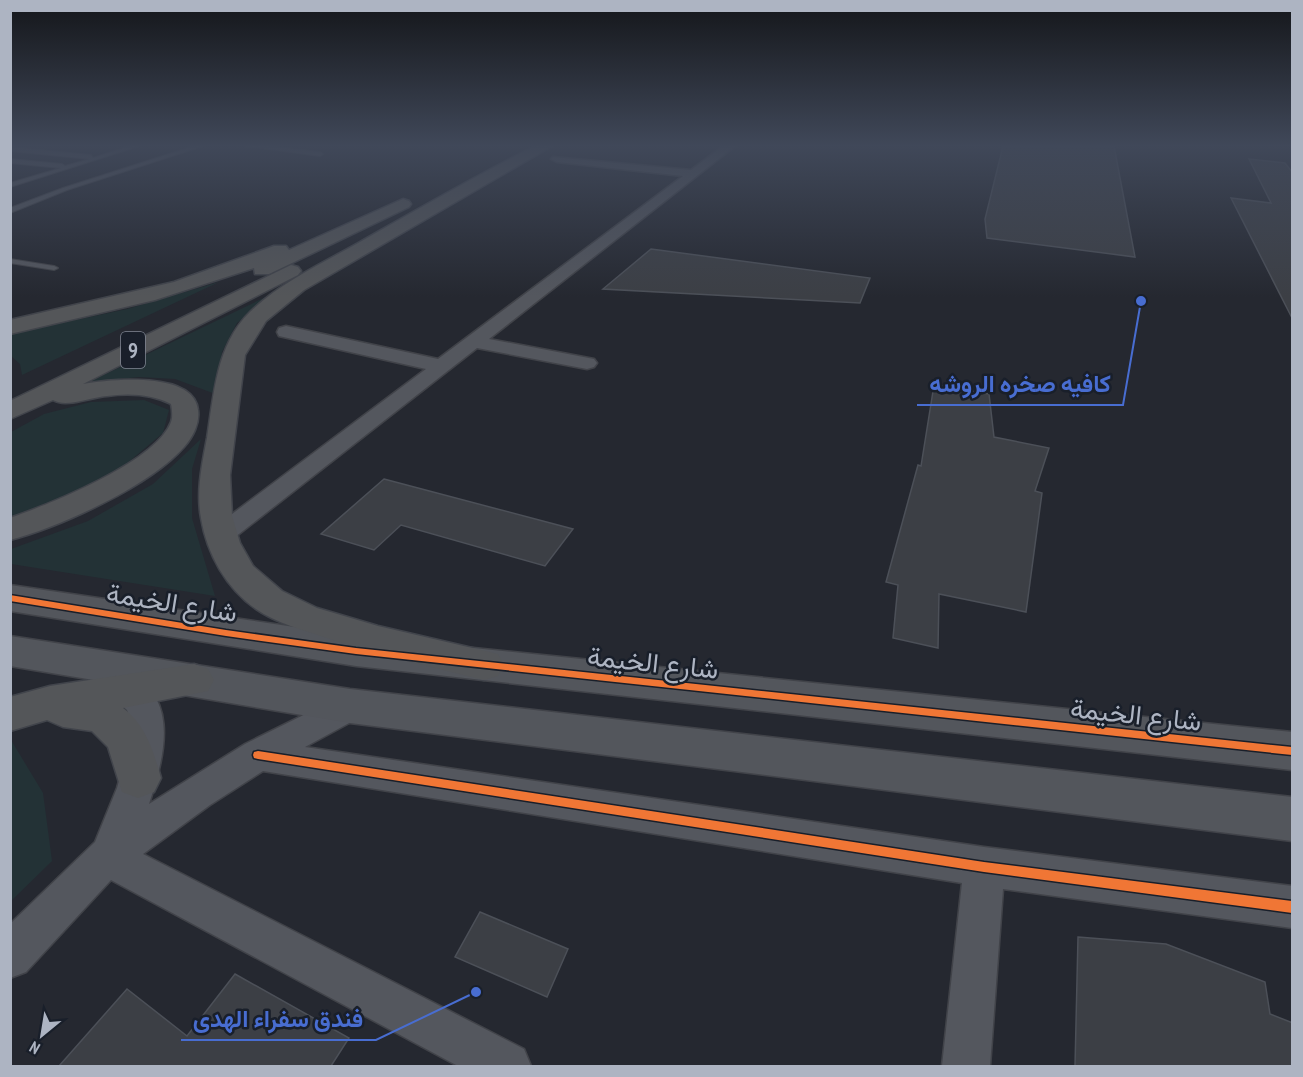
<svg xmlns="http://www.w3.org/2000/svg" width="1303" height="1077" font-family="'PT Sans Narrow',Vazirmatn,sans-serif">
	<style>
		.green { fill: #233236 }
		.building { fill: #3c3f45; stroke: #4c5058; stroke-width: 1.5 }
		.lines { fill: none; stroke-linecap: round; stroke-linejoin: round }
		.lane-casing { stroke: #414349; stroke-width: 2 }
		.street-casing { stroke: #414349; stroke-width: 3 }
		.secondary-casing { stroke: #414349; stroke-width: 3 }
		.highway-casing { stroke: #41444b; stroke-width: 3 }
		.lane { fill: #54575e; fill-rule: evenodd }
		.street { fill: #54575e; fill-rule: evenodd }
		.secondary { fill: #53565c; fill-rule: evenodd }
		.highway { fill: #545659; fill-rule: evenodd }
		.cycleway-casing { stroke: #191f2a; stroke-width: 3 }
		.cycleway { fill: #f07635; fill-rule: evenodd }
		.labels { text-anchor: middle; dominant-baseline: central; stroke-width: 5; stroke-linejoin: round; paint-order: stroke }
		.shield { fill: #191f2a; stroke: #818794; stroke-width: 1.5 }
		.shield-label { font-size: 21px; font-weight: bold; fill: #adb4c2 }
		.near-street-label { font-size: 27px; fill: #adb4c2; stroke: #191f2a }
		.leader { fill: none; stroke: #486dd1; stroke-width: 2 }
		.callout-dot { fill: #486dd1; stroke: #191f2a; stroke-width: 2 }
		.callout-label { font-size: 24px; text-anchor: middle; font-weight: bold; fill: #486dd1; stroke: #191f2a; stroke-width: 5; stroke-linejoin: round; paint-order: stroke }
	</style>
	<rect width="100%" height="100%" fill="#252830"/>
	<g class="green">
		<polygon points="219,282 22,375 20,364 11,356 10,334 127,309"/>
		<polygon points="276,292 237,323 222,352 218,395 175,379 139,377 89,382"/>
		<polygon points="144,400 169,410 163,433 125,465 80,493 11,517 11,432 44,414 91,402"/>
		<polygon points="201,439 192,469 192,518 215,596 11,564 11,549 88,521 153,484"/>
		<polygon points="11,740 43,793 52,861 11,901"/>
	</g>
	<g class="building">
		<polygon points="1003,146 1114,146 1135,257 987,238 985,219"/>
		<polygon points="1249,159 1285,163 1293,173 1293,320 1231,198 1271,203"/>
		<polygon points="651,249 870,278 860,303 603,289"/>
		<polygon points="934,385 989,394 994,437 1049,448 1035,491 1042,493 1026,612 939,594 938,648 893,638 898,585 886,582 918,465 921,466"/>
		<polygon points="384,479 573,529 545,566 401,525 374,550 321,534"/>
		<polygon points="480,912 568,949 547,997 455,957"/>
		<polygon points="1078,937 1166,944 1265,982 1270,1014 1293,1023 1293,1066 1075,1066"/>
		<polygon points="235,974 349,1038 331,1066 59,1066 127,989 187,1036"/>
	</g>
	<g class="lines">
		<defs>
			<g id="lane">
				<polygon points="130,146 139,146 10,187 10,183 61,168 10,163 10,159 62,164 65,166 90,159 10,151 10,147 91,155 93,158"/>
				<polygon points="194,146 203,146 67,190 10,213 10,208 63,188"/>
				<polygon points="267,146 320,152 323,154 320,156 246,146"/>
				<polygon points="10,259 54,266 58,268 54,270 10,263"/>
			</g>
			<g id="street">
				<polygon points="723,146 735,146 489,339 594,359 597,363 594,367 587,369 477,348 230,541 221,544 212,541 208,535 212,529 426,369 279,336 277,332 279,328 286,326 438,359 683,176 557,162 551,159 553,157 691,170"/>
				<path d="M115 667C182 689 166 752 149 804L245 744 350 692 362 696 367 706 362 716 305 747 984 847 1292 886V928L1003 889 990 1066H942L962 883 263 771 210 805 143 854 524 1049 531 1066H458L111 880 26 972 10 978V924L95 842 117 788 128 750 130 718 127 710 103 689 99 680 103 671Z"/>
			</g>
			<g id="secondary">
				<polygon points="10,585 356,636 1292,732 1292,770 356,666 10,611"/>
				<polygon points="10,636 350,689 1292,797 1292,841 350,723 10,666"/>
			</g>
			<g id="highway">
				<path d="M535 146H552L304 290 266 321 245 355 230 475 232 516 240 543 253 566 282 591 317 608 378 626 498 654 504 665 498 676 484 680C431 667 379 655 327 638 303 630 276 623 256 609 226 588 207 554 201 518 196 492 202 464 207 438 214 394 216 345 250 312 281 282 323 263 360 242 418 209 475 176 535 146Z"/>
				<polygon points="403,199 409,201 411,204 409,207 269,274 255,274 254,268 155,300 10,334 10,320 174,282 274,246 286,246 289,250"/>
				<path d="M291 265 298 267 301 271 298 275 83 384C111 379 194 371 198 410 200 423 193 437 184 447 150 486 60 527 10 540V518C50 504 156 462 171 422 173 417 172 409 171 404 151 394 129 393 107 396 91 397 66 408 53 400L10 419V401Z"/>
				<path d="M194 664 208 669 214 680 208 691 123 708C145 724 154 752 161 778L154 792 138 798 122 792 108 747 92 731 63 727 47 720 10 731V697L50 686Z"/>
			</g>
		</defs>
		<use href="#lane" class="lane-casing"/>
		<use href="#street" class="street-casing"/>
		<use href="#secondary" class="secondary-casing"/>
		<use href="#highway" class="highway-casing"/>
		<use href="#lane" class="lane"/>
		<use href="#street" class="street"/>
		<use href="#secondary" class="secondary"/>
		<use href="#highway" class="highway"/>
		<defs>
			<g id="cycleway">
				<polygon points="10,595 226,630 356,648 1292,747 1292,755 356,654 226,636 10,601"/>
				<polygon points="258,751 984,862 1292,901 1292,913 984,872 258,759 254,758 253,755 254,752"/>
			</g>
		</defs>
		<use href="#cycleway" class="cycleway-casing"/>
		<use href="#cycleway" class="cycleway"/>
	</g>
	<linearGradient id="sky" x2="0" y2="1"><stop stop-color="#14161a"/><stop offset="0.49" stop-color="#404859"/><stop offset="1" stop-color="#404859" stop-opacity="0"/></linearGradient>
	<rect width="1303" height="297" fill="url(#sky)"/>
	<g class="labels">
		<rect class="shield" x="121" y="332" width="24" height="36" rx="4.5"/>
		<g class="shield-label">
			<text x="133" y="350">9</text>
		</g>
		<g class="near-street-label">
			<text transform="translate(172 602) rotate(9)">شارع الخيمة</text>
			<text transform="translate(653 662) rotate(6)">شارع الخيمة</text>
			<text transform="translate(1136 714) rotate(6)">شارع الخيمة</text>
		</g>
	</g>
	<path class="leader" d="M1141 301L1123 405H917M476 992L376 1040H181"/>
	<g class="callout-dot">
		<circle cx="1141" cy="301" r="6"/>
		<circle cx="476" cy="992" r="6"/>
	</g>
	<g class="callout-label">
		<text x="1020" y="392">كافيه صخره الروشه</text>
		<text x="278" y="1027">فندق سفراء الهدى</text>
	</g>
	<rect width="1303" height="1077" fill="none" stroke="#adb4c2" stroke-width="24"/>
	<g transform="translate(42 1035) rotate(210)" stroke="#191f2a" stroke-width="4.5" paint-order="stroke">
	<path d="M0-4.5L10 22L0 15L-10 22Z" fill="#adb4c2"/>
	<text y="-9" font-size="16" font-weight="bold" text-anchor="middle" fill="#adb4c2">N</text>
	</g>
</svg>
